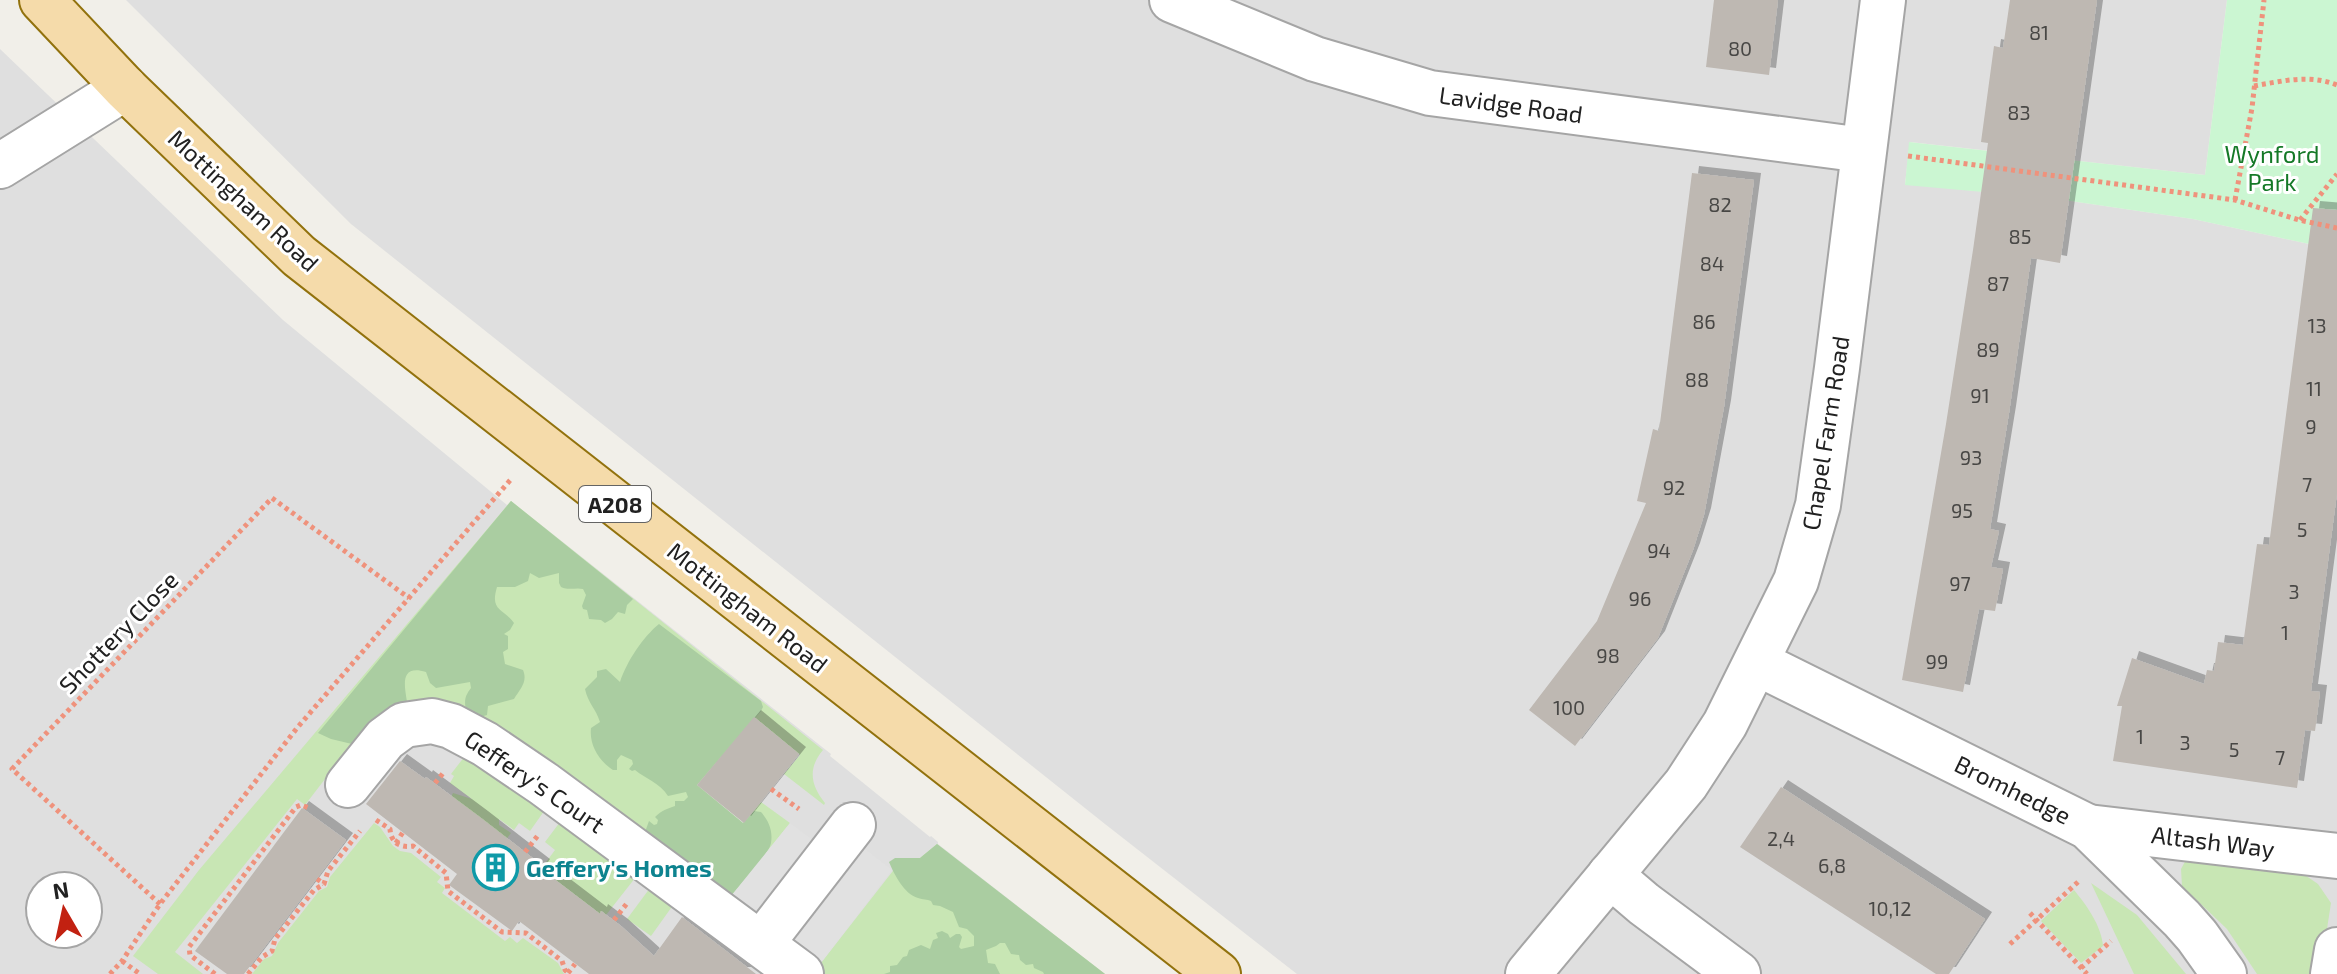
<svg xmlns="http://www.w3.org/2000/svg" width="2337" height="974" font-family="'Exo 2',sans-serif">
	<style>
		.residential { fill: #dfdfdf; fill-rule: evenodd }
		.grass { fill: #c8e6b4 }
		.forest { fill: #aacda1 }
		.park { fill: #cbf6d2 }
		.parking { fill: #e1e1e1 }
		.building { fill: #beb8b2; filter: url(#shadow) }
		.lines { fill: none; stroke-linecap: round; stroke-linejoin: round }
		.minor-casing { stroke: #a5a5a5; stroke-width: 48 }
		.major-casing { stroke: #92720d; stroke-width: 48 }
		.path { stroke: #ef927c; stroke-width: 5; stroke-dasharray: 4 4; stroke-linecap: butt }
		.minor { stroke: #fff; stroke-width: 44 }
		.major { stroke: #f5dbaa; stroke-width: 44 }
		.labels { text-anchor: middle; dominant-baseline: central; stroke-width: 6; stroke-linejoin: round; paint-order: stroke }
		.number-label { font-size: 20px; fill: #484745 }
		.shield { fill: #fff; stroke: #646464; stroke-width: 2 }
		.shield-label { font-size: 22px; font-weight: bold; fill: #212121 }
		.street-label { font-size: 24px; fill: #212121; stroke: #fff }
		.park-label { font-size: 24px; fill: #157927; stroke: #fff }
		.culture-label { font-size: 24px; font-weight: bold; fill: #0d838f; stroke: #fff; text-anchor: start }
	</style>
	<defs>
		<filter id="shadow"><feDropShadow dx="7" dy="-7" stdDeviation="0" flood-color="#0004"/></filter>
	</defs>
	<rect width="100%" height="100%" fill="#f1efe9"/>
	<g class="residential">
		<polygon points="126,0 2227,0 2205,175 1910,142 1905,184 2050,198 2193,219 2337,250 2337,974 1297,974 1105,824 351,224"/>
		<path d="M0 49 283 320 507 505 511 501 831 754 830 756 930 837 931 836 938 842V844L1105 974H0ZM40 886H88V934H40Z"/>
	</g>
	<g class="grass">
		<path d="M511 501 823 750C808 768 810 784 825 803L824 805 784 774 800 755 754 717 697 785 743 823 761 802 790 823 727 901 481 728 369 726 352 744 305 805 297 799 175 952 203 974H158L133 956 199 870Z"/>
		<polygon points="468,752 547,807 530,831 519,823 514,830 499,819 499,825 511,833 505,841 450,799 453,793 472,799 450,783 454,776 451,774"/>
		<polygon points="563,818 639,873 606,915 602,911 600,914 541,869 555,850 545,842"/>
		<polygon points="374,823 380,827 393,846 400,851 411,853 441,877 437,882 445,888 442,893 505,941 510,937 517,943 523,938 558,963 564,974 252,974 264,959 272,956 278,943 319,891 327,887 330,877"/>
		<polygon points="937,844 1105,974 825,974 817,968 903,858 920,858"/>
		<polygon points="2188,856 2299,871 2318,884 2331,903 2320,974 2257,974 2227,929 2182,886 2181,869"/>
		<polygon points="2091,883 2137,915 2186,974 2134,974"/>
		<polygon points="653,884 676,901 651,936 627,919"/>
		<path d="M2074 890C2087 906 2101 925 2103 946L2081 963 2041 921Z"/>
	</g>
	<g class="forest">
		<path d="M511 501 633 599 627 605 625 614 618 612 612 619 605 623 601 620 589 619 587 610 583 609 582 606 586 595 583 589C575 587 570 591 561 587L559 583V573L539 578 530 573 528 581 515 587H497C490 611 502 607 514 623L510 630 504 634 508 636V649L503 652 505 664 523 670C528 682 520 689 514 699L488 706 487 715 477 718 466 710C464 700 465 696 471 688L470 682 436 688 430 683 426 672C395 663 407 693 408 710L369 726 352 744 331 739 318 733Z"/>
		<path d="M659 624 761 701 763 707 761 711 697 785 743 823 754 811 761 812C769 821 773 831 771 843 769 855 736 889 727 901L645 832 649 821 654 825 657 824 658 820 655 817C662 810 667 809 675 806V801H684L688 797 686 792 668 796C660 783 646 779 635 770L632 771 629 769 633 764 632 760 621 755 617 760V770H613C599 761 589 745 591 728L600 722C596 709 588 703 585 689L597 677V671L606 669 620 682C627 661 643 637 659 624Z"/>
		<path d="M937 844 1105 974H1044L1043 972 1034 968 1033 964 1026 965 1020 960 1019 955 1011 954 1005 943H1000L996 946 986 950 988 963 995 964 1000 974H884L890 972V966L897 965 903 957 907 956 909 950 921 945 930 949 933 940 938 938 936 933 942 931 948 934 950 938 956 934H960L962 937 959 947 961 949 974 946V936L967 929 959 927 953 912 940 906 933 905 931 901C927 899 923 900 918 898 904 894 894 874 889 862L895 858H920Z"/>
	</g>
	<polygon class="park" points="2227,0 2337,0 2337,250 2193,219 2050,198 1905,185 1909,142 2205,175"/>
	<polygon class="parking" points="790,823 831,854 847,835 892,870 817,968 727,901"/>
	<g class="building">
		<polygon points="1714,0 1778,0 1769,75 1706,67"/>
		<polygon points="2010,0 2097,0 2060,263 2031,258 2009,413 1990,529 1999,531 1991,567 2003,569 1995,611 1979,609 1963,692 1902,680 1946,424 1973,250 1988,143 1981,142 1994,46 2003,48"/>
		<polygon points="1692,173 1754,180 1724,407 1704,515 1693,550 1658,638 1575,746 1529,710 1597,621 1646,503 1637,501 1653,429 1659,431"/>
		<polygon points="2313,208 2337,210 2337,493 2311,691 2320,692 2315,731 2305,730 2297,788 2113,761 2122,706 2117,706 2132,658 2204,684 2207,670 2214,671 2218,642 2243,645 2257,544 2269,545"/>
		<polygon points="754,717 799,754 744,823 697,785"/>
		<polygon points="400,761 425,779 426,777 481,818 543,866 541,869 600,914 601,911 621,926 654,956 682,917 756,974 589,974 519,921 512,931 449,885 457,874 366,804"/>
		<polygon points="1781,787 1985,919 1949,974 1936,974 1740,847"/>
		<polygon points="302,808 346,840 244,974 227,974 195,951"/>
	</g>
	<g class="lines">
		<defs>
			<g id="minor">
				<polyline points="1172,0 1315,59 1430,93 1863,150"/>
				<polyline points="0,166 125,88"/>
				<polyline points="1757,663 2088,827 2182,919 2197,936 2224,974"/>
				<polyline points="348,785 385,739 404,725 432,721 451,726 485,744 544,784 801,974"/>
				<polyline points="2088,827 2337,856"/>
				<polyline points="1610,875 1644,904 1738,974"/>
				<polyline points="761,944 853,825"/>
				<polyline points="1528,974 1686,784 1725,724 1796,581 1818,505 1837,368 1883,0"/>
				<polyline points="2333,974 2337,950"/>
			</g>
			<polyline id="major" points="42,0 125,88 299,256 1218,974"/>
		</defs>
		<use href="#minor" class="minor-casing"/>
		<use href="#major" class="major-casing"/>
		<g class="path">
			<path d="M2254 86C2282 81 2310 74 2337 85"/>
			<polyline points="1908,156 2235,200 2299,220 2337,228"/>
			<polyline points="2235,200 2252,108 2264,0"/>
			<polyline points="2300,220 2337,174"/>
			<polyline points="435,783 444,772"/>
			<polyline points="771,789 799,809"/>
			<path d="M376 820 390 829C391 843 400 848 413 846L446 873 448 891 502 932 526 933 562 961 565 970 569 974"/>
			<polyline points="396,843 403,832"/>
			<polyline points="525,852 539,834"/>
			<polyline points="317,879 324,884"/>
			<polyline points="160,904 12,769 272,498 409,598"/>
			<polyline points="2030,913 2087,974"/>
			<polyline points="614,920 628,902"/>
			<polyline points="2010,944 2078,882"/>
			<polyline points="122,961 140,974"/>
			<polyline points="2081,968 2111,941"/>
			<polyline points="568,973 575,964"/>
			<polyline points="110,974 122,961 160,904 297,728 512,478"/>
			<polyline points="215,974 190,955 189,947 296,807 301,805 309,808"/>
			<polyline points="248,974 262,957 272,951 275,939 314,890 324,884 328,871 360,831"/>
		</g>
		<use href="#minor" class="minor"/>
		<use href="#major" class="major"/>
	</g>
	<defs>
		<symbol id="building-ring" viewBox="-11 -11 22 22"><circle r="9.5" fill="#fff" stroke="#0f9aa8" stroke-width="1.5"/><path d="M-4-6H4V6H1V3H-1V6H-4ZM-2.5-4.3h1.7v1.8h-1.7ZM.8-4.3h1.7v1.8H.8ZM-2.5-1h1.7V.8h-1.7ZM.8-1h1.7V.8H.8Z" fill="#0f9aa8"/></symbol>
	</defs>
	<g fill-rule="evenodd">
		<use href="#building-ring" x="470" y="842" width="51" height="51"/>
	</g>
	<g class="labels">
		<g class="number-label">
			<text x="2039" y="32">81</text>
			<text x="1740" y="48">80</text>
			<text x="2019" y="112">83</text>
			<text x="1720" y="204">82</text>
			<text x="2020" y="236">85</text>
			<text x="1712" y="263">84</text>
			<text x="1998" y="283">87</text>
			<text x="1704" y="321">86</text>
			<text x="2317" y="325">13</text>
			<text x="1988" y="349">89</text>
			<text x="1697" y="379">88</text>
			<text x="2314" y="388">11</text>
			<text x="1980" y="395">91</text>
			<text x="2311" y="426">9</text>
			<text x="1971" y="457">93</text>
			<text x="2307" y="484">7</text>
			<text x="1674" y="487">92</text>
			<text x="1962" y="510">95</text>
			<text x="2302" y="529">5</text>
			<text x="1659" y="550">94</text>
			<text x="1960" y="583">97</text>
			<text x="2294" y="591">3</text>
			<text x="1640" y="598">96</text>
			<text x="2285" y="632">1</text>
			<text x="1608" y="655">98</text>
			<text x="1937" y="661">99</text>
			<text x="1569" y="707">100</text>
			<text x="2140" y="736">1</text>
			<text x="2185" y="742">3</text>
			<text x="2234" y="749">5</text>
			<text x="2280" y="757">7</text>
			<text x="1781" y="838">2,4</text>
			<text x="1832" y="865">6,8</text>
			<text x="1890" y="908">10,12</text>
		</g>
		<rect class="shield" x="579" y="486" width="72" height="36" rx="6"/>
		<g class="shield-label">
			<text x="615" y="504">A208</text>
		</g>
		<g class="street-label">
			<text transform="translate(1511 104) rotate(8)">Lavidge Road</text>
			<text transform="translate(244 200) rotate(43)">Mottingham Road</text>
			<text transform="translate(1825 433) rotate(-81)">Chapel Farm Road</text>
			<text transform="translate(748 607) rotate(38)">Mottingham Road</text>
			<text transform="translate(118 632) rotate(-46)">Shottery Close</text>
			<text transform="translate(535 781) rotate(34)">Geffery's Court</text>
			<text transform="translate(2013 789) rotate(26)">Bromhedge</text>
			<text transform="translate(2213 841) rotate(7)">Altash Way</text>
		</g>
		<g class="park-label">
			<text x="2272" y="153">Wynford<tspan x="2272" dy="28">Park</tspan></text>
		</g>
		<g class="culture-label">
			<text x="526" y="867">Geffery's Homes</text>
		</g>
	</g>
	<g transform="translate(64 910) rotate(351)"><circle r="38" fill="#ffffff" stroke="#a6a6a6" stroke-width="2"/>
	<path d="M0-6L14 30L0 20L-14 30Z" fill="#c22111"/>
	<text y="-12" font-size="22" font-weight="bold" text-anchor="middle" fill="#212121">N</text>
	</g>
</svg>
